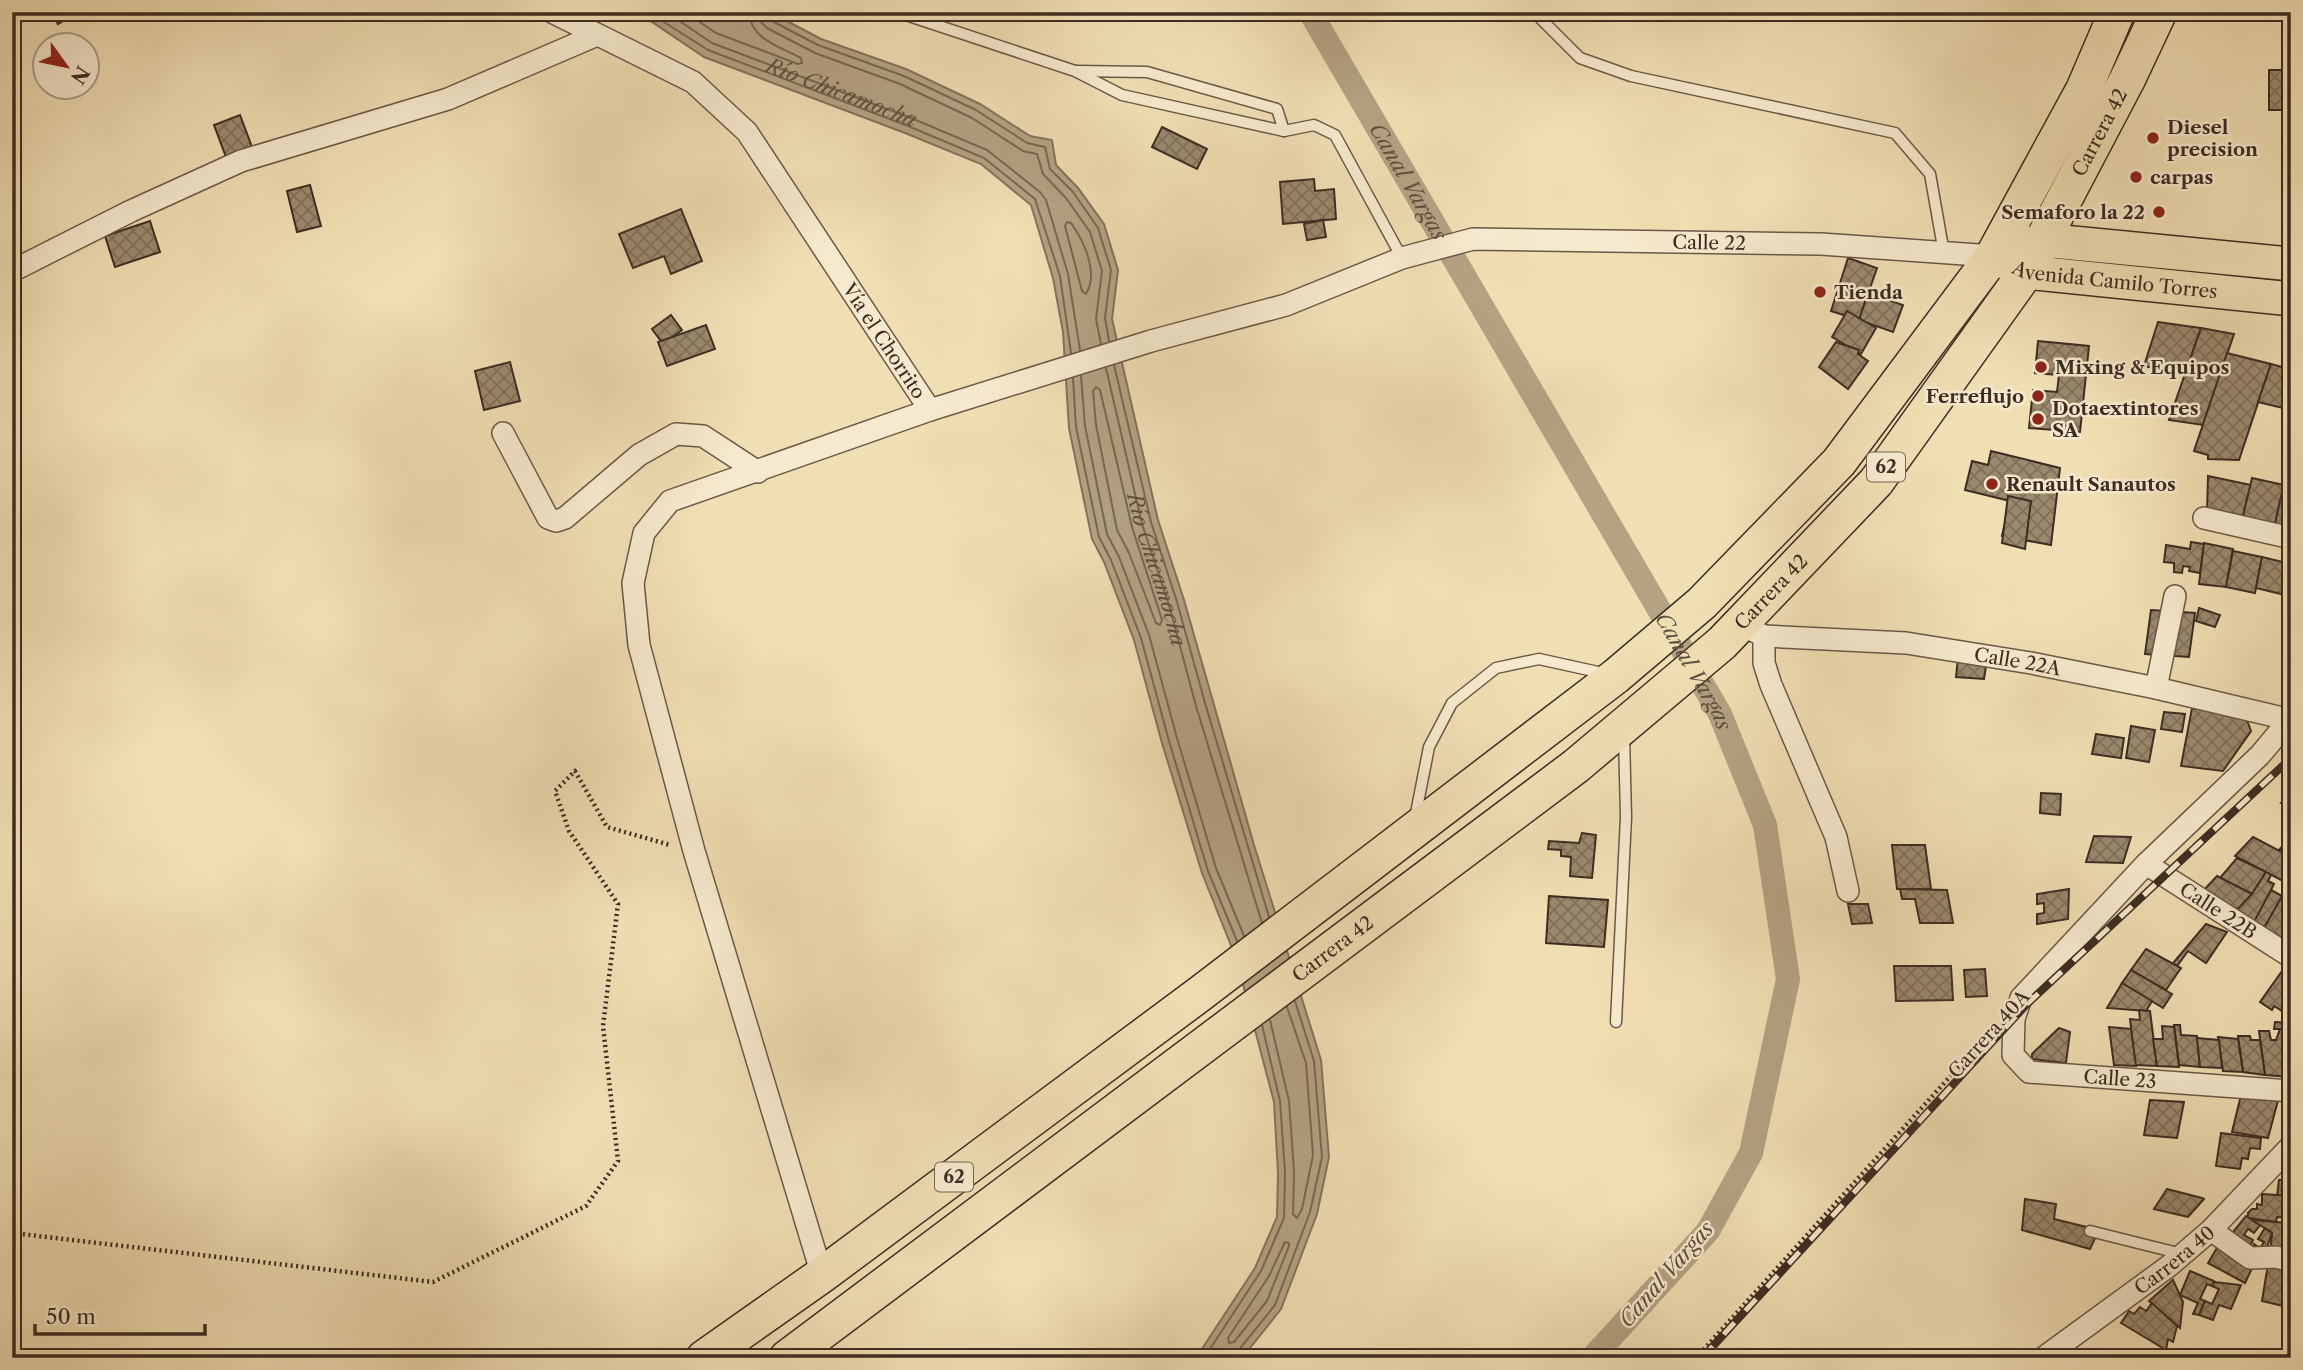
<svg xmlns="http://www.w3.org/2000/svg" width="2303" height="1370" font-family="'Libre Caslon Text',serif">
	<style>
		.water { fill: #b4a283; stroke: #84735d; stroke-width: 2 }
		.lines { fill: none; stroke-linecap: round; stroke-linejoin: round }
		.shore { stroke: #786753; stroke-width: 2 }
		.canal { stroke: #b4a283; stroke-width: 24 }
		.building { fill: url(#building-cross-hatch); stroke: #3d2c23; stroke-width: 2 }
		.service-casing { stroke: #6a5947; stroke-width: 13 }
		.minor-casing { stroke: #6a5947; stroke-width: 24 }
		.primary-casing { stroke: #3d2c23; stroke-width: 36 }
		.trunk-casing { stroke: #3d2c23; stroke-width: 38 }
		.path { stroke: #3d2c23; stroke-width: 4.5; stroke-dasharray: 2 3.5; stroke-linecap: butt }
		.service { stroke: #f6eace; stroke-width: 10 }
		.minor { stroke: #f6eace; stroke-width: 21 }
		.primary { stroke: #f1dfb4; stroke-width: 33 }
		.trunk { stroke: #f1dfb4; stroke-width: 35 }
		.rail-casing { stroke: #3d2c23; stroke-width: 8 }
		.rail { stroke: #f6eace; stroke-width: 5; stroke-dasharray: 16; stroke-linecap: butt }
		.poi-dot { fill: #8f2418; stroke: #f6eace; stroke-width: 2.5 }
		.labels { text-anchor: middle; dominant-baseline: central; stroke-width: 5; stroke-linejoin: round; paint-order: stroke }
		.shield { fill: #f6eace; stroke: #746556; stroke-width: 2 }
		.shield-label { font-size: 18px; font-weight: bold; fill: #3d2c23 }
		.poi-label { font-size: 19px; font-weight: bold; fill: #3d2c23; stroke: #f6eace; text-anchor: start }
		.street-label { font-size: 19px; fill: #3d2c23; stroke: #f6eace }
		.water-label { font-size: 21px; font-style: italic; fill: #614f40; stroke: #f6eace }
	</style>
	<defs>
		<pattern id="building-cross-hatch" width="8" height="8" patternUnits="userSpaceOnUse" patternTransform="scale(1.75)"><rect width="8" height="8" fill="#9b896e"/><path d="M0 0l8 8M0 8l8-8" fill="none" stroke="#80705a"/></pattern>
	</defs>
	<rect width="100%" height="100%" fill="#f1dfb4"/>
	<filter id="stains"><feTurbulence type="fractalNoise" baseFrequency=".00286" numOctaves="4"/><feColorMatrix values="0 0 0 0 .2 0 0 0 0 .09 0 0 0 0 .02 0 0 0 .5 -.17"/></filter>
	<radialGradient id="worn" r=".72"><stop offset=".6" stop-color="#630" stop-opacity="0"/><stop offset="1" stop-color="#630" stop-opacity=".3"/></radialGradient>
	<polygon class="water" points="630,12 770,12 821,39 906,69 980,104 1030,136 1052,140 1056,165 1078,188 1104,224 1118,270 1112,319 1158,520 1184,600 1254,845 1321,1060 1329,1157 1317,1214 1281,1309 1242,1358 1196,1358 1255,1268 1277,1217 1278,1173 1274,1102 1236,958 1202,873 1162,743 1134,640 1104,562 1092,539 1069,428 1063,332 1053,278 1031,205 981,164 905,133 704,57 652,22"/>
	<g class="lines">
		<g class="shore">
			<polyline points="648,12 708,50 908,126 984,158 1035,199 1060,276 1071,353"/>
			<path id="s1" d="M666 12 712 43 911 118 987 150 1040 192 1046 200 1068 274 1080 350"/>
			<path d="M685 12 716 33 798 64 802 63 801 58C780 47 750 39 749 12"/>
			<polyline points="760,12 761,22 767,28 815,53 900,84 972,118 1023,151 1037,154 1043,174 1066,198 1090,232 1102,271 1096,319 1101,344"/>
			<polyline points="768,12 772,21 818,45 904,76 976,110 1027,143 1045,147 1050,169 1073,192 1098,228 1111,270 1105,318 1109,341"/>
			<path d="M1067 222 1071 223C1084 241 1099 273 1086 294L1082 291 1065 226Z"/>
			<polyline points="1114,365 1151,522 1177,602 1205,703 1269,917"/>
			<path id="s2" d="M1106 368 1142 524 1169 605 1196 706 1262 923"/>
			<polyline points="1081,376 1085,426 1107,534 1119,557 1149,635 1177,738 1216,868 1244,936"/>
			<polyline points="1073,378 1076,427 1099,537 1111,560 1141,638 1169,741 1208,871 1237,941"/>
			<polygon points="1096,387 1100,390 1132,527 1162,620 1160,625 1156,623 1129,553 1117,530 1096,425 1093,391"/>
			<polyline points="1270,1020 1289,1101 1294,1172 1293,1214 1297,1218 1302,1209 1313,1155 1306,1063 1287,1007"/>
			<polygon points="1285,1242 1289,1243 1289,1246 1267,1301 1234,1342 1229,1343 1228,1338 1269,1276"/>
			<polyline points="1204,1358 1261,1271 1284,1218 1285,1172 1280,1101 1262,1025"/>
			<polyline points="1237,1358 1238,1351 1275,1305 1310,1212 1322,1157 1314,1061 1295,1001"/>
		</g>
		<path class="canal" id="s3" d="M1310 12 1720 714 1765 825 1788 979 1751 1153 1708 1231 1592 1358"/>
	</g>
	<g class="building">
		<polygon points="51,12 77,12 58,24"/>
		<rect x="2269" y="70" width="22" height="40"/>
		<polygon points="240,115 255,155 229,165 214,125"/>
		<polygon points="1162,127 1207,149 1197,169 1152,147"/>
		<polygon points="1314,179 1315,191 1334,189 1336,219 1283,224 1280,182"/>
		<polygon points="310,185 321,226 297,232 287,191"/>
		<polygon points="681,209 702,261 671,274 664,256 633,268 619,234"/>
		<polygon points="1323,220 1326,237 1307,240 1304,224"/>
		<polygon points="150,221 160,252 115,267 105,236"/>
		<polygon points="1848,258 1877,268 1859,320 1831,311"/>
		<polygon points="1868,293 1903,305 1893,332 1859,320"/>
		<polygon points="1847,311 1876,328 1861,354 1832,337"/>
		<polygon points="671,315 682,330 663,344 652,329"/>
		<polygon points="2158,322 2201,328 2185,374 2144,366"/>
		<polygon points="706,325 715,349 667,366 658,342"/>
		<polygon points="2201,328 2234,334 2203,425 2169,420"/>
		<polygon points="2038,341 2089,346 2080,432 2029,428 2033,390 2057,392 2059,375 2035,373"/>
		<polygon points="1836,342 1859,350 1858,354 1868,361 1848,389 1819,367"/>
		<polygon points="2227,353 2271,364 2239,460 2208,459 2208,455 2194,451"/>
		<polygon points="510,362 520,401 484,410 475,371"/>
		<polygon points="2271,364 2282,367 2283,364 2291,365 2291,410 2258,402"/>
		<polygon points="1991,451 2060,468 2051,545 2002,536 2010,501 1965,490 1972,461 1988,465"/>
		<polygon points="2208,476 2251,485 2242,519 2207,512"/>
		<polygon points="2252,478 2284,485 2275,524 2242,520"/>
		<polygon points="2285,478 2291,479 2291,528 2275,524"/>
		<polygon points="2008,496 2031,501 2025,549 2002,543"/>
		<polygon points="2191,542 2204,544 2200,573 2189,571 2190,567 2183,566 2182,573 2174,572 2174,563 2164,562 2166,545 2190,549"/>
		<polygon points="2204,543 2233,549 2226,587 2199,584"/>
		<polygon points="2233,551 2262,557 2255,593 2226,587"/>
		<polygon points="2262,557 2291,564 2285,595 2256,588"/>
		<polygon points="2291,567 2291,600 2284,599"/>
		<polygon points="2284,599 2291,600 2291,631 2284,628 2287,613 2282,611"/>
		<polygon points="2199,608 2220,615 2215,627 2196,621"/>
		<polygon points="2151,610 2195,613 2189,657 2145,654"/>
		<polygon points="1958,657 1987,660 1984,679 1956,677"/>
		<polygon points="2192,708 2245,715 2251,731 2223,771 2181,766"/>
		<polygon points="2164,712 2185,714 2182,732 2161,729"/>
		<polygon points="2131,726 2155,730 2149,762 2126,758"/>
		<polygon points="2096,734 2124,738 2121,758 2092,754"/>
		<polygon points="2041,793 2061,794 2060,815 2040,813"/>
		<polygon points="2291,793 2291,807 2281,803"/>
		<polygon points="1582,833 1596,835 1592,878 1570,876 1571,857 1561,856 1561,850 1548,849 1549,841 1579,843"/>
		<polygon points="2094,836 2131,837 2123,863 2086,862"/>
		<polygon points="2253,837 2291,857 2291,872 2283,881 2235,856"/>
		<polygon points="2290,837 2291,837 2291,857 2279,850"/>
		<polygon points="1892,845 1925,845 1931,889 1897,889"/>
		<polygon points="2237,858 2266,872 2252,894 2220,878"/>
		<polygon points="2266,872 2271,875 2268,881 2274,884 2254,924 2232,915 2252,894"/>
		<polygon points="2291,872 2291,886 2283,881"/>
		<polygon points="2217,876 2252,894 2232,915 2203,891"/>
		<polygon points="1900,889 1947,890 1953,923 1920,923 1915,899 1902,899"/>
		<polygon points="2069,889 2068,919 2037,924 2037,914 2044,913 2044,903 2037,904 2037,894"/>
		<polygon points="2286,889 2291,892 2291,929 2285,940 2263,929"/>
		<polygon points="2271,890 2282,896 2264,928 2254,922"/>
		<polygon points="1549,896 1608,900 1604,947 1546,943"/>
		<polygon points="1848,904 1868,904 1872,923 1852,924"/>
		<polygon points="2206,924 2227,932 2206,963 2188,951 2177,966 2173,963"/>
		<polygon points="2146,949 2181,968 2166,990 2131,970"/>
		<polygon points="2287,964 2291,966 2291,999 2282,1011 2274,1006 2272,1010 2260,1002"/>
		<polygon points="1894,966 1951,966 1953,1000 1896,1001"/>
		<polygon points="1985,969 1987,996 1966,997 1964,970"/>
		<polygon points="2131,970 2172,994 2163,1008 2122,983"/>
		<polygon points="2122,983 2152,1001 2146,1011 2107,1008"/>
		<polygon points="2291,999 2291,1016 2282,1011"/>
		<polygon points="2139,1010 2150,1011 2157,1066 2135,1065 2130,1019 2140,1020"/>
		<polygon points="2275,1022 2291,1023 2291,1077 2265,1075 2259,1031 2269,1031 2271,1040 2276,1040 2280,1029 2274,1029"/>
		<polygon points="2174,1025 2180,1025 2181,1035 2197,1036 2200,1067 2179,1065"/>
		<polygon points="2162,1026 2174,1027 2179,1067 2157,1066 2153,1039 2163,1039"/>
		<polygon points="2109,1027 2131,1029 2136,1066 2114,1065"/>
		<polygon points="2059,1028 2070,1032 2066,1063 2032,1059 2032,1054"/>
		<polygon points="2238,1036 2250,1036 2251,1040 2260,1040 2265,1075 2243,1072"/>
		<polygon points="2218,1037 2238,1039 2243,1072 2223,1071"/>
		<polygon points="2197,1038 2219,1040 2222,1068 2200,1067"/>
		<polygon points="2242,1091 2280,1093 2268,1138 2232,1132"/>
		<polygon points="2150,1100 2184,1102 2177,1138 2144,1135"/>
		<polygon points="2221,1133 2261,1138 2260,1149 2250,1148 2248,1159 2242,1158 2240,1169 2216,1166"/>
		<polygon points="2286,1175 2291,1176 2291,1196 2277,1196 2279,1180 2286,1180"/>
		<polygon points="2167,1189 2202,1198 2204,1199 2188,1217 2154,1209"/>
		<polygon points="2262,1194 2291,1196 2291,1218 2277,1217 2276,1222 2248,1218 2248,1213 2252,1209 2257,1209 2257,1204 2262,1205"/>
		<polygon points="2025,1199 2056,1204 2054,1219 2099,1230 2090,1249 2022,1230"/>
		<polygon points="2246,1216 2260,1225 2254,1233 2248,1229 2244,1235 2253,1240 2247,1253 2229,1237"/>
		<polygon points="2252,1220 2289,1223 2288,1255 2270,1254 2272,1233"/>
		<polygon points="2265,1228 2272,1233 2265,1253 2251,1253 2254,1244 2260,1248 2264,1242 2258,1239"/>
		<polygon points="2220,1243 2254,1264 2245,1283 2208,1263"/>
		<polygon points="2268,1264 2290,1266 2283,1306 2262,1301"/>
		<polygon points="2190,1271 2214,1281 2212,1286 2207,1284 2200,1299 2205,1301 2199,1315 2193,1314 2198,1303 2180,1295"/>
		<polygon points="2173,1280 2183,1302 2180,1328 2149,1301"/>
		<polygon points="2214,1282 2241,1285 2231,1309 2219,1305 2213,1320 2199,1315 2205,1301 2212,1304 2219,1289 2212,1286"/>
		<polygon points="2152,1303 2177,1326 2173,1342 2168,1339 2166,1350 2121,1323 2129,1311 2134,1314 2140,1307 2146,1311"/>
	</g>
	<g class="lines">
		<defs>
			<g id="service">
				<polyline points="897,12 1075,71 1122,95 1284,131 1314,125 1335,135 1402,258"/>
				<polyline points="1534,12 1580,58 1631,76 1895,133 1930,174 1944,253"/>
				<polyline points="1077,71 1147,72 1277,109 1284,131"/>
				<polyline points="1415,818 1429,747 1452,703 1496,668 1539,659 1607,674"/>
				<polyline points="1616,1022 1626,817 1624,736"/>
				<polyline points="2090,1231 2182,1254"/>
			</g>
			<g id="minor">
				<path id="s4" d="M552 12 693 82 747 132 930 410 1151 341 1286 305 1402 258 1473 239 1821 244 1993 256"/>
				<polyline points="12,271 131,211 241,161 448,99 597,35"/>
				<polyline points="503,433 548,518 556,521 565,518 639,455 676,434 703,436 758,472"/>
				<polyline points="2204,518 2291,538"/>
				<path id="s5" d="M1740 624 1764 636 1906 643 2031 663 2156 688 2291 720"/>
				<polyline points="1764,636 1764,663 1771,685 1836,837 1848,891"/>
				<polyline points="2156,688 2175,596"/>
				<path id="s6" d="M2291 718 2260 755 2146 864 2021 998 2014 1019 2013 1055 2029 1072 2291 1091"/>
				<path id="s7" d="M2146 864 2291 957"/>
				<polyline points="2211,1230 2250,1258 2276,1257 2291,1261"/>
				<polyline points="822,1275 694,851 639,645 633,583 644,533 670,501 930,410"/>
				<path id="s8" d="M2043 1358 2169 1266 2211 1230 2291 1146"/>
			</g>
			<g id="primary">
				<polyline points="2018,248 2042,240 2291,264"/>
				<path id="s9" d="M2001 260 2026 272 2291 299"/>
			</g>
			<g id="trunk">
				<polyline points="704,1358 822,1275 1201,993 1616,676 1702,603 1839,462 1993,256 2084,89 2117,12"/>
				<path id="s10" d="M787 1358 1576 766 1722 643 1876 482 2026 272 2128 78 2159 12"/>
			</g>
		</defs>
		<use href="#service" class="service-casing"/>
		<use href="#minor" class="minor-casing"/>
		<use href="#primary" class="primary-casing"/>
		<use href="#trunk" class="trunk-casing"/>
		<g class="path">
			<polyline points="12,1233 433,1282 586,1206 618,1161 603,1026 618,904 569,831 555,791 575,771 607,827 670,845"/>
			<polyline points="1696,1358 1992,1030"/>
		</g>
		<use href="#service" class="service"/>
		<use href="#minor" class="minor"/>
		<use href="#primary" class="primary"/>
		<use href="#trunk" class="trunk"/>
		<defs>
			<polyline id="rail" points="1702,1358 2027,1004 2291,758"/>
		</defs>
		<use href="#rail" class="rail-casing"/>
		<use href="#rail" class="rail"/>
	</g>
	<g class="poi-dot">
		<circle cx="2153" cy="138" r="7"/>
		<circle cx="2136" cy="177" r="7"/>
		<circle cx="2159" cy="212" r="7"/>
		<circle cx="1820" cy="292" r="7"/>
		<circle cx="2041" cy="367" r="7"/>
		<circle cx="2038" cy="396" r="7"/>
		<circle cx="2038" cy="419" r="7"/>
		<circle cx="1992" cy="484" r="7"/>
	</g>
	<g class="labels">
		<g class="shield">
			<rect x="1867" y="452.5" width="38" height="29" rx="5"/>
			<rect x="935" y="1162.5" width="38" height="29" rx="5"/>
		</g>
		<g class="shield-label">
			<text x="1886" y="467">62</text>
			<text x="954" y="1177">62</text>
		</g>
		<g class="poi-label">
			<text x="2167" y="127">Diesel<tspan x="2167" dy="22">precision</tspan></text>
			<text x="2150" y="177">carpas</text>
			<text x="2145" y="212" text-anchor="end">Semaforo la 22</text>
			<text x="1834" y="292">Tienda</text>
			<text x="2055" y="367">Mixing &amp; Equipos</text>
			<text x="2024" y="396" text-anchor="end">Ferreflujo</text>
			<text x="2052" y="408">Dotaextintores<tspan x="2052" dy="22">SA</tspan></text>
			<text x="2006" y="484">Renault Sanautos</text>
		</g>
		<g class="street-label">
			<text stroke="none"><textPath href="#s10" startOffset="1816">Carrera 42</textPath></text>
			<text stroke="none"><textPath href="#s4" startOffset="1370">Calle 22</textPath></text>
			<text stroke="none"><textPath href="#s9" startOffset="117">Avenida Camilo Torres</textPath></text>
			<text stroke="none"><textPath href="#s4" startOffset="481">Vía el Chorrito</textPath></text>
			<text stroke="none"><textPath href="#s10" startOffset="1248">Carrera 42</textPath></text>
			<text stroke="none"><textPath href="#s5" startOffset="282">Calle 22A</textPath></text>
			<text stroke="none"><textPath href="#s7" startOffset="86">Calle 22B</textPath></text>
			<text stroke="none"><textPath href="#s10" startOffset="682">Carrera 42</textPath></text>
			<text transform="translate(1989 1034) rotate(-48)">Carrera 40A</text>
			<text stroke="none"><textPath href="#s6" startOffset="562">Calle 23</textPath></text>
			<text stroke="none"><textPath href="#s8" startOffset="164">Carrera 40</textPath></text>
		</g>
		<g class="water-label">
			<text stroke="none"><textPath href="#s1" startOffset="194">Río Chicamocha</textPath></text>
			<text stroke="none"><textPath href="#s3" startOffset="196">Canal Vargas</textPath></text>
			<text stroke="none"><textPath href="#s2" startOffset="208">Río Chicamocha</textPath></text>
			<text stroke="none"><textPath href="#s3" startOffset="763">Canal Vargas</textPath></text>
			<text transform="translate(1666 1274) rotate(-49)">Canal Vargas</text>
		</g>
	</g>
	<rect width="2303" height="1370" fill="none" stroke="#f1dfb4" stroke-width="42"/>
	<rect x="14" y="14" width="2275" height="1342" fill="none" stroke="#3d2c23" stroke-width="3.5"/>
	<rect x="21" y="21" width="2261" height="1328" fill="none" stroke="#3d2c23" stroke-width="2"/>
	<g transform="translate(66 66) rotate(123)"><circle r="33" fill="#f6eace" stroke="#ac9e8a" stroke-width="2"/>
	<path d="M0-5L12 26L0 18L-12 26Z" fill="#8f2418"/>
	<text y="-10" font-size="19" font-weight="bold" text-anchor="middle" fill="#3d2c23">N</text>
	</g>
	<path d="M35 1324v10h170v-10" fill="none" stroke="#3d2c23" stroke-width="3.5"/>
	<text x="46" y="1324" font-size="21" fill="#3d2c23" stroke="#f6eace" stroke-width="5" paint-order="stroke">50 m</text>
	<rect width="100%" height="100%" filter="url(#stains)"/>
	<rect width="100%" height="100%" fill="url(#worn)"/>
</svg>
